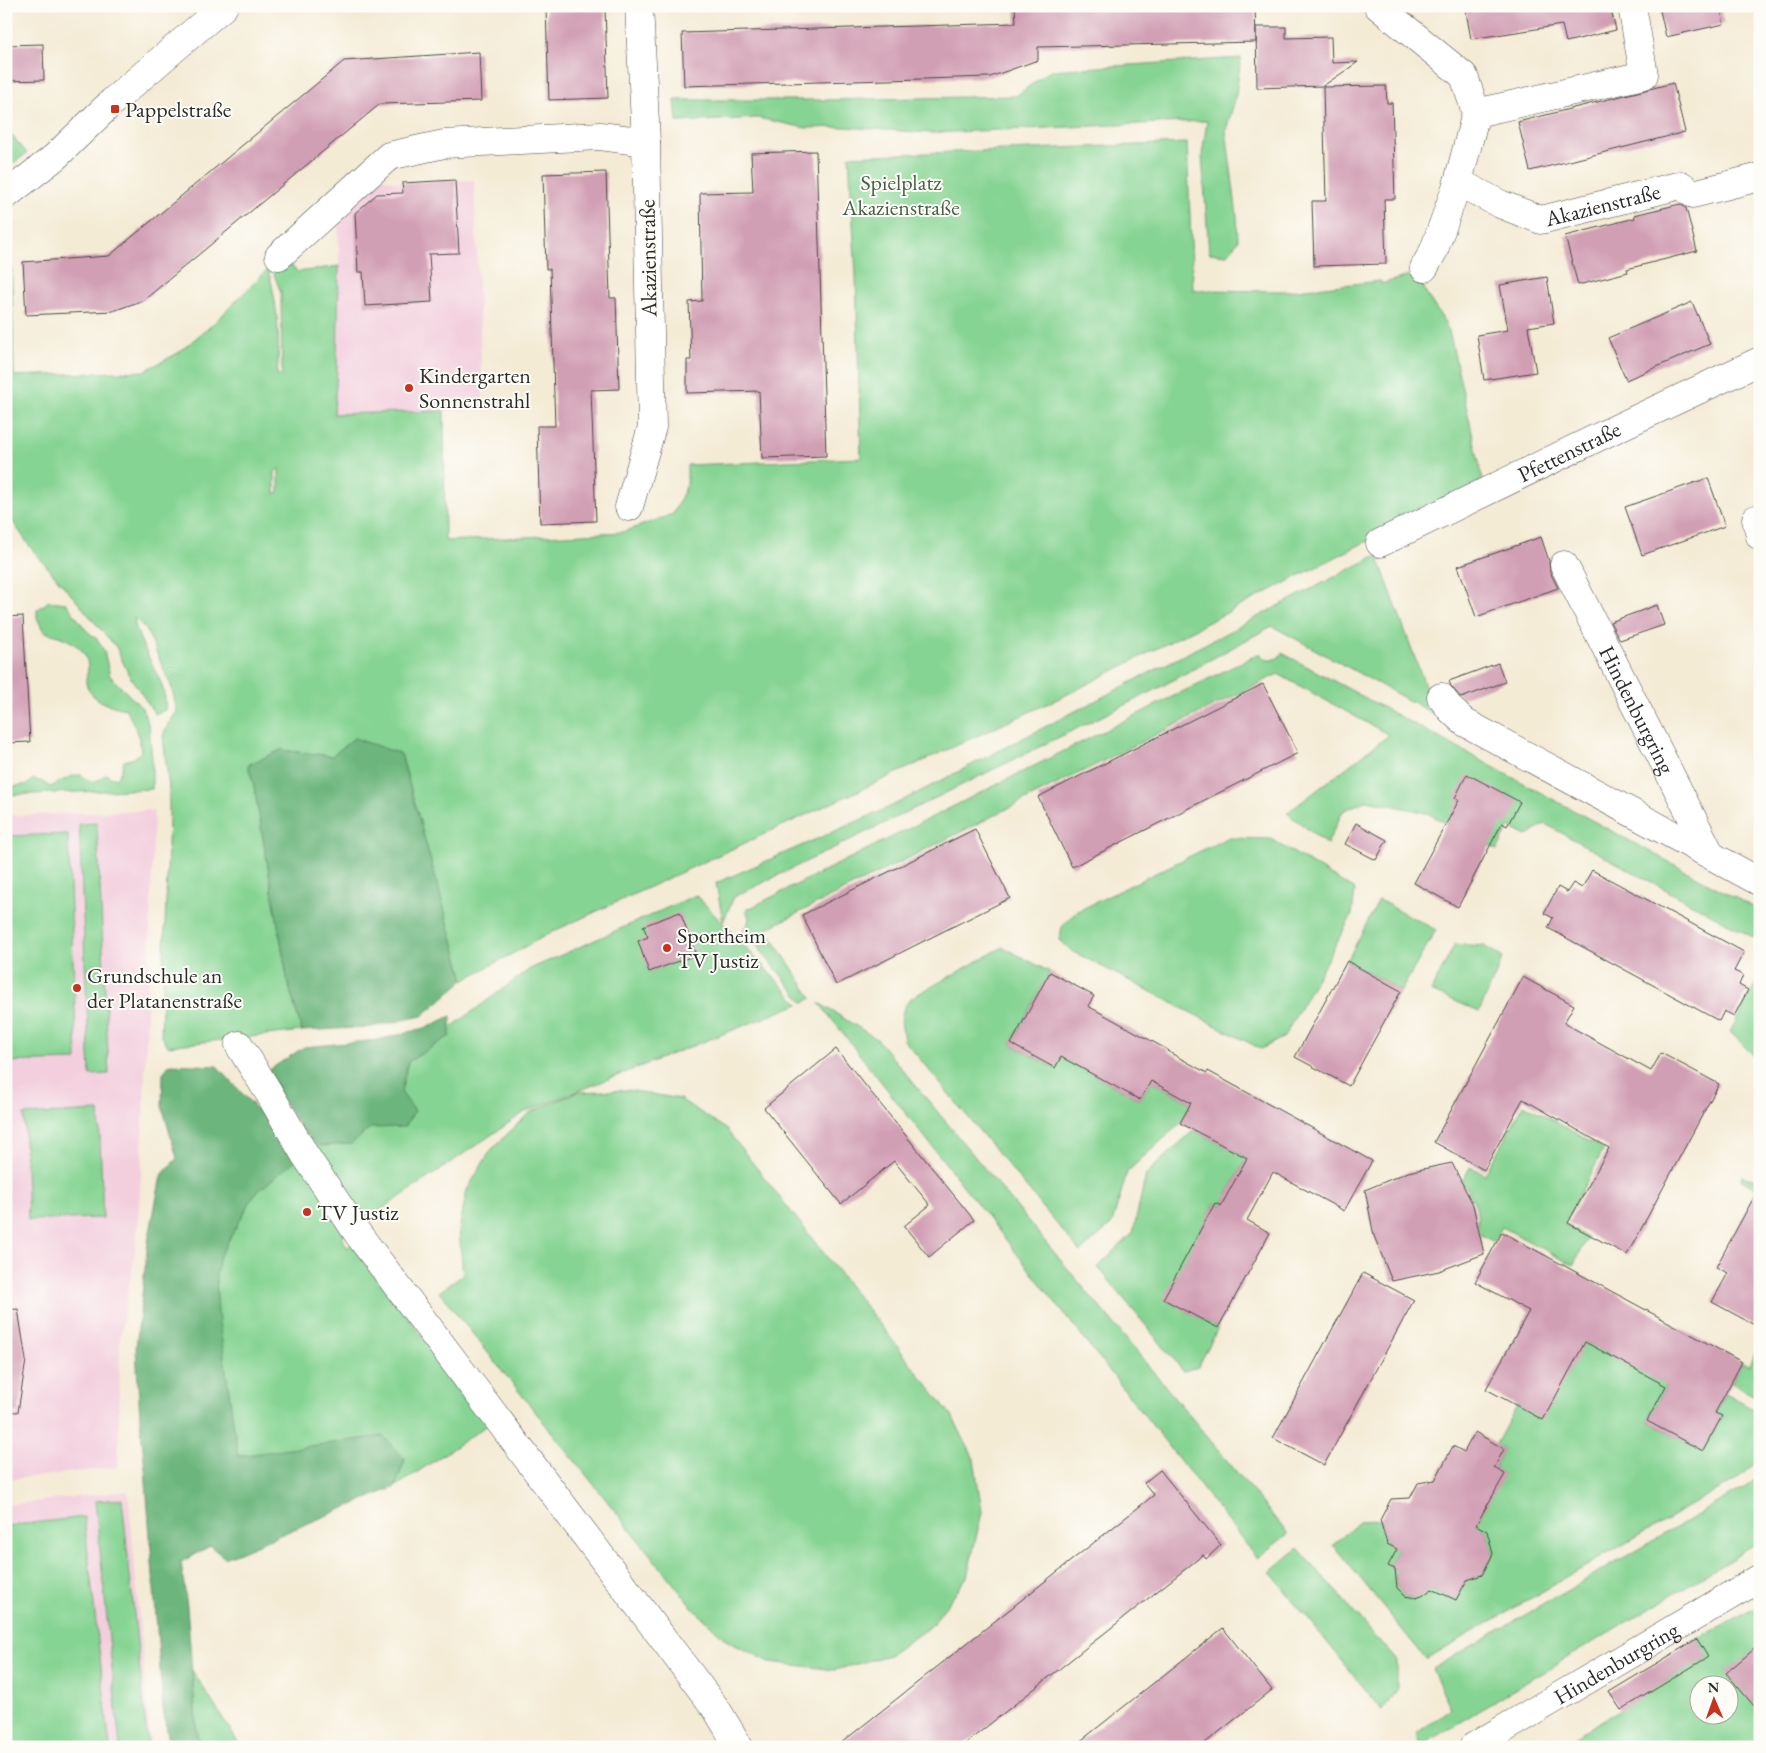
<svg xmlns="http://www.w3.org/2000/svg" width="1766" height="1753" font-family="'EB Garamond',serif">
	<style>
		.built { fill: #f3cfde }
		.green { fill: #86d493; stroke: #58805f; fill-rule: evenodd }
		.forest { fill: #6cb67d; stroke: #4c7054 }
		.building { fill: #d19fb4 }
		.lines { fill: none; stroke-linecap: round; stroke-linejoin: round }
		.minor-casing { stroke: #494844; stroke-width: 29 }
		.minor { stroke: #fff; stroke-width: 28 }
		.poi-dot { fill: #c8321e; stroke: #fdfcf7; stroke-width: 2 }
		.labels { text-anchor: middle; dominant-baseline: central; stroke-width: 4; stroke-linejoin: round; paint-order: stroke }
		.poi-label { font-size: 22px; fill: #2b2b2b; stroke: #fdfcf7; text-anchor: start }
		.park-label { font-size: 22px; fill: #465e4a; stroke: #fdfcf7 }
		.street-label { font-size: 22px; fill: #2b2b2b; stroke: #fdfcf7 }
	</style>
	<rect width="100%" height="100%" fill="#fdfcf7"/>
	<filter id="ink" filterUnits="userSpaceOnUse"><feTurbulence type="fractalNoise" baseFrequency=".02" numOctaves="2"/><feDisplacementMap in="SourceGraphic" scale="10" xChannelSelector="R" yChannelSelector="G"/><feConvolveMatrix kernelMatrix="1 2 1 2 8 2 1 2 1" color-interpolation-filters="sRGB"/></filter>
	<filter id="wash" filterUnits="userSpaceOnUse"><feTurbulence type="fractalNoise" baseFrequency=".0096" numOctaves="4" result="noise"/><feDisplacementMap in="SourceGraphic" scale="20" xChannelSelector="R" yChannelSelector="G"/><feGaussianBlur stdDeviation="1.12" result="paint"/><feColorMatrix in="noise" values="0 0 0 0 0 0 0 0 0 0 0 0 0 0 0 0 0 1.4 0 .05"/><feComposite in="paint" operator="in"/></filter>
	<g filter="url(#wash)">
		<rect width="100%" height="100%" fill="#f4ebd5"/>
		<g class="built">
			<polygon points="378,177 402,183 474,180 483,408 444,411 445,542 334,414 338,322 339,266 338,213"/>
			<polygon points="154,810 142,1160 136,1247 120,1337 118,1467 6,1480 6,816"/>
			<polygon points="128,1491 151,1747 6,1747 6,1505"/>
		</g>
		<g class="green">
			<polygon points="1241,58 1235,100 1226,130 1237,216 1238,241 1227,255 1209,253 1202,155 1207,121 931,133 844,127 806,128 758,118 677,122 675,100 827,100 1016,96 1051,70"/>
			<polygon points="6,129 27,153 6,169"/>
			<path d="M1187 143 1193 290 1287 291 1381 281V284L1418 273 1427 295 1444 321 1449 331 1483 480 1375 537 1064 696 554 931 464 980 401 754 332 756 281 750 248 765 254 786 288 983 302 1031 168 1046 161 1036 169 818V789L163 736 168 724 177 712 172 688 146 629 134 618C138 650 169 679 165 710L155 714 129 675 116 647 31 548 6 512V243L11 240 14 376 144 371 178 353 213 324 268 269C277 301 281 341 277 375H282L281 293 271 266 281 257 298 272 339 266 337 368 334 414 444 411 445 541 623 532 673 514 687 485V465L861 458 856 275 849 156ZM279 468V492L275 494V472Z"/>
			<polygon points="1377,555 1429,696 1454,725 1272,626 1153,691 734,897 723,922 716,883 890,807"/>
			<path d="M49 601 66 603 86 630 98 640 104 651 110 676 142 708 149 726 152 760V789L6 795V788L28 784 33 779 43 782 50 787C62 782 68 775 81 775 91 784 96 783 106 774L112 778H116L121 771 124 761 134 758 141 752 138 733 126 709C111 706 90 701 86 683 85 679 88 673 88 668 88 645 62 636 44 632L37 618V610Z"/>
			<path d="M1260 653C1264 661 1272 662 1279 657L1282 653 1760 911V941L1545 824 1527 836 1509 827 1497 850 1427 813 1367 800 1343 811 1327 844 1287 813 1389 735 1278 674 766 929 812 998 804 1003 743 929C750 923 750 918 746 910Z"/>
			<polygon points="97,823 109,1074 90,1075 79,824"/>
			<polygon points="68,834 77,1060 6,1062 6,836"/>
			<polygon points="1227,838 1271,839 1355,890 1352,915 1284,1037 1261,1049 1072,951 1059,940 1062,927 1076,912"/>
			<polygon points="696,895 799,1004 525,1112 341,1237 348,1248 352,1243 489,1424 395,1487 405,1459 214,1497 203,1272 249,1187 392,1071 530,969"/>
			<polygon points="1379,900 1436,930 1401,991 1347,961"/>
			<polygon points="1455,944 1484,946 1503,958 1479,1012 1431,991"/>
			<path d="M1003 947 1050 972 1011 1044 1054 1068 1061 1057 1140 1100 1151 1081 1191 1103 1181 1123 1127 1172 1112 1224 1080 1252 904 1040C901 1021 898 1014 911 998Z"/>
			<polygon points="1760,976 1760,1062 1730,1032"/>
			<polygon points="819,1003 877,1039 1288,1534 1257,1558"/>
			<polygon points="628,1090 680,1099 726,1129 952,1416 974,1459 982,1512 967,1577 931,1626 889,1655 835,1670 770,1662 727,1641 693,1608 439,1292 463,1275 459,1230 467,1190 490,1151 529,1113 578,1092"/>
			<path d="M1524 1104 1604 1149 1564 1224 1588 1238 1573 1265 1502 1227 1494 1242 1477 1233C1480 1213 1475 1198 1462 1182L1470 1167 1485 1174Z"/>
			<polygon points="99,1111 103,1218 28,1220 24,1115"/>
			<polygon points="1194,1130 1247,1158 1221,1206 1215,1203 1164,1299 1218,1328 1198,1367 1183,1371 1098,1267 1133,1233 1146,1174"/>
			<polygon points="1742,1176 1760,1181 1760,1189 1741,1180"/>
			<path d="M1559 1328 1639 1371 1675 1369 1647 1421 1703 1451 1722 1417 1715 1413 1726 1393 1760 1412V1458L1738 1478 1426 1659 1333 1545 1360 1521 1380 1520 1387 1544 1397 1549 1388 1566 1397 1570C1389 1594 1415 1608 1430 1588L1456 1600 1467 1580 1482 1575 1493 1554 1487 1531 1476 1525 1504 1474 1494 1468 1504 1449 1496 1444Z"/>
			<polygon points="1760,1346 1760,1399 1731,1383 1742,1362 1749,1365"/>
			<polygon points="1760,1476 1760,1542 1420,1746 1416,1734 1451,1708 1432,1669 1747,1486"/>
			<polygon points="122,1499 148,1747 120,1747 95,1501"/>
			<polygon points="84,1517 110,1747 6,1747 6,1526"/>
			<polygon points="1298,1548 1397,1661 1397,1688 1383,1711 1270,1572"/>
			<path d="M1760 1606V1747H1558L1707 1657 1697 1639ZM1698 1686H1728V1716H1698Z"/>
			<polygon points="192,1670 241,1747 208,1747 197,1736"/>
		</g>
		<g class="forest">
			<polygon points="354,738 401,754 464,980 422,1016 371,1027 302,1031 288,983 254,786 248,765 281,750 332,756"/>
			<polygon points="451,1016 450,1036 408,1062 401,1092 415,1111 404,1127 370,1128 351,1144 320,1146 302,1131 266,1072 304,1047 378,1040 428,1027"/>
			<polygon points="170,1064 217,1066 300,1156 254,1195 220,1256 216,1276 218,1313 238,1456 383,1436 405,1459 395,1487 225,1558 210,1546 181,1562 187,1607 197,1736 208,1747 170,1747 163,1709 145,1469 140,1419 136,1347 148,1242 161,1176 177,1158 162,1106 163,1073"/>
		</g>
		<g id="blocks">
			<g class="building">
				<polygon points="1015,6 1255,6 1256,42 1038,47 1038,60 990,77 684,86 682,33 1016,23"/>
				<polygon points="1465,6 1610,6 1616,30 1566,42 1562,25 1471,39"/>
				<polygon points="1659,6 1720,6 1724,24 1666,37"/>
				<polygon points="605,7 608,98 549,100 546,9"/>
				<polygon points="1256,27 1286,27 1286,38 1331,37 1332,63 1358,62 1323,86 1257,88"/>
				<polygon points="43,44 44,80 6,81 6,45"/>
				<polygon points="479,52 481,101 380,104 144,300 113,311 26,315 23,262 109,256 344,61"/>
				<polygon points="1673,83 1685,132 1530,171 1518,122"/>
				<polygon points="1386,86 1387,103 1392,103 1395,199 1384,199 1386,264 1314,266 1312,201 1326,201 1323,87"/>
				<polygon points="816,151 826,456 762,458 759,391 687,393 687,360 691,360 689,302 702,301 700,193 753,192 751,153"/>
				<polygon points="606,172 610,298 616,298 619,389 591,390 596,521 540,523 537,426 555,426 550,269 546,269 543,174"/>
				<polygon points="455,180 459,253 429,254 432,302 365,306 363,272 358,272 355,213 377,194 403,193 402,183"/>
				<polygon points="1680,204 1686,208 1697,251 1627,269 1628,272 1578,285 1565,236 1635,218 1634,215"/>
				<polygon points="1547,277 1554,323 1528,327 1536,372 1484,380 1477,335 1508,330 1500,285"/>
				<polygon points="1692,302 1710,344 1626,380 1608,338"/>
				<polygon points="1708,478 1725,526 1642,555 1625,507"/>
				<polygon points="1541,537 1549,561 1550,572 1558,588 1476,617 1458,566"/>
				<polygon points="1657,605 1664,625 1620,640 1610,622"/>
				<polygon points="23,616 30,742 6,743 6,617"/>
				<polygon points="1498,663 1505,682 1461,698 1451,686 1449,681"/>
				<polygon points="1263,684 1298,753 1072,867 1038,797"/>
				<polygon points="1467,774 1520,802 1507,826 1502,823 1458,907 1414,883 1459,800 1455,798"/>
				<polygon points="1356,823 1387,840 1376,860 1345,844"/>
				<polygon points="975,829 1010,898 836,985 802,915"/>
				<polygon points="1592,870 1744,952 1734,971 1743,975 1739,985 1748,990 1734,1016 1724,1011 1719,1021 1548,928 1553,918 1544,913 1558,887 1567,892 1573,883 1582,888"/>
				<polygon points="680,912 696,955 649,972 638,941 648,937 643,926"/>
				<polygon points="1347,961 1401,991 1349,1086 1295,1057"/>
				<polygon points="1050,972 1094,996 1088,1006 1168,1050 1167,1051 1207,1073 1208,1071 1372,1161 1344,1211 1273,1172 1247,1220 1270,1233 1218,1328 1163,1299 1215,1203 1221,1206 1247,1158 1180,1123 1191,1103 1151,1081 1140,1100 1061,1057 1055,1068 1011,1044"/>
				<polygon points="1523,977 1574,1005 1564,1023 1651,1071 1661,1053 1719,1084 1627,1255 1568,1223 1609,1148 1523,1099 1484,1170 1434,1142"/>
				<polygon points="836,1049 974,1220 929,1257 904,1226 930,1205 894,1161 841,1204 764,1108"/>
				<polygon points="1452,1163 1473,1205 1484,1254 1439,1271 1392,1281 1374,1236 1365,1190 1408,1172"/>
				<polygon points="1760,1186 1760,1328 1712,1302 1728,1273 1716,1267"/>
				<polygon points="1502,1232 1742,1362 1715,1413 1722,1416 1703,1451 1647,1421 1666,1386 1585,1342 1543,1420 1486,1389 1529,1311 1475,1282"/>
				<polygon points="1363,1273 1414,1300 1324,1465 1273,1438"/>
				<polygon points="18,1309 26,1360 18,1412 6,1411 6,1310"/>
				<polygon points="1475,1432 1504,1449 1494,1468 1505,1474 1476,1525 1487,1531 1493,1554 1482,1575 1467,1580 1456,1600 1432,1589 1422,1596 1416,1598 1405,1596 1397,1588 1395,1569 1388,1566 1397,1549 1387,1544 1380,1520 1391,1499 1410,1498 1418,1483 1435,1480 1453,1446 1464,1452"/>
				<polygon points="1160,1470 1221,1545 1206,1559 1203,1555 961,1747 836,1747 1154,1495 1144,1483"/>
				<polygon points="1223,1628 1272,1690 1200,1747 1073,1747"/>
				<polygon points="1697,1639 1708,1657 1621,1710 1609,1692"/>
				<polygon points="1760,1644 1760,1713 1726,1673"/>
			</g>
		</g>
	</g>
	<g filter="url(#ink)">
		<use href="#blocks" fill-opacity="0" stroke="#494844" stroke-width="1"/>
		<g class="lines">
			<defs>
				<g id="minor">
					<polyline points="1378,6 1464,76 1476,113 1458,182 1434,250 1424,268"/>
					<polyline points="1476,113 1644,75 1632,6"/>
					<path id="s1" d="M1458 182 1500 204 1541 220 1681 185 1693 194 1760 177"/>
					<polyline points="6,195 55,157 113,101 224,6"/>
					<polyline points="279,256 389,156 444,144 600,136 646,142"/>
					<polyline points="629,507 652,427 646,142 639,6"/>
					<polyline points="1756,519 1760,536"/>
					<path id="s2" d="M1380 543 1615 429 1760 361"/>
					<path id="s3" d="M1564 565 1711 855"/>
					<polyline points="1441,697 1451,710 1464,722 1760,882"/>
					<polyline points="239,1045 269,1093 305,1155 358,1234 717,1710 739,1747"/>
					<path id="s4" d="M1473 1747 1760 1578"/>
				</g>
			</defs>
			<use href="#minor" class="minor-casing"/>
			<use href="#minor" class="minor"/>
		</g>
	</g>
	<g class="poi-dot">
		<rect x="110" y="104" width="10" height="10" rx="2.5"/>
		<circle cx="409" cy="388" r="5"/>
		<circle cx="667" cy="948" r="5"/>
		<circle cx="77" cy="988" r="5"/>
		<circle cx="307" cy="1212" r="5"/>
	</g>
	<g class="labels">
		<g class="poi-label">
			<text x="125" y="109">Pappelstraße</text>
			<text x="419" y="375">Kindergarten<tspan x="419" dy="25">Sonnenstrahl</tspan></text>
			<text x="677" y="935">Sportheim<tspan x="677" dy="25">TV Justiz</tspan></text>
			<text x="87" y="975">Grundschule an<tspan x="87" dy="25">der Platanenstraße</tspan></text>
			<text x="317" y="1212">TV Justiz</text>
		</g>
		<g class="park-label">
			<text x="901" y="182">Spielplatz<tspan x="901" dy="25">Akazienstraße</tspan></text>
		</g>
		<g class="street-label">
			<text stroke="none"><textPath href="#s1" startOffset="155">Akazienstraße</textPath></text>
			<text transform="translate(648 258) rotate(-91)">Akazienstraße</text>
			<text stroke="none"><textPath href="#s2" startOffset="210">Pfettenstraße</textPath></text>
			<text stroke="none"><textPath href="#s3" startOffset="162">Hindenburgring</textPath></text>
			<text stroke="none"><textPath href="#s4" startOffset="166">Hindenburgring</textPath></text>
		</g>
	</g>
	<rect width="1766" height="1753" fill="none" stroke="#fdfcf7" stroke-width="25"/>
	<g transform="translate(1714 1700) rotate(358)"><circle r="24" fill="#fdfcf7" stroke="#a9a8a5"/>
	<path d="M0-4L9 19L0 12L-9 19Z" fill="#c8321e"/>
	<text y="-8" font-size="14" font-weight="bold" text-anchor="middle" fill="#2b2b2b">N</text>
	</g>
</svg>
